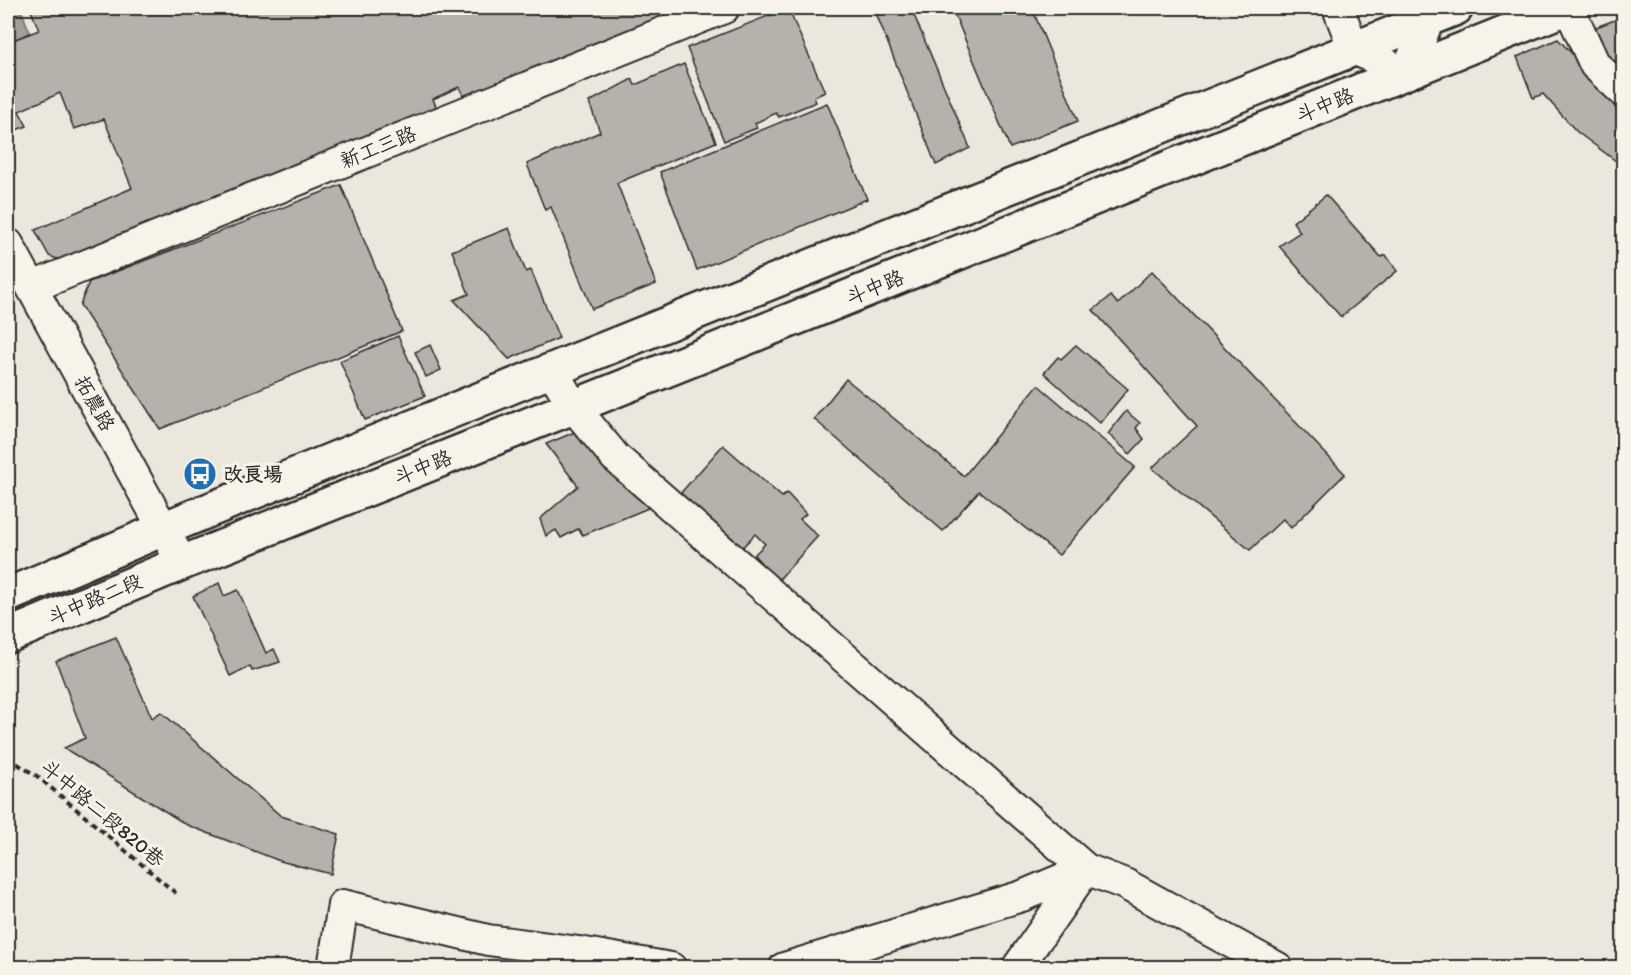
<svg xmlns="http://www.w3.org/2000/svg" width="1631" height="975" font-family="Itim,'LXGW WenKai TC',sans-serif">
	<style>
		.water { fill: #a29f98; stroke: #72716c; stroke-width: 1.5 }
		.building { fill: #b5b2ab; stroke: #2b2b2b; stroke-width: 1.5 }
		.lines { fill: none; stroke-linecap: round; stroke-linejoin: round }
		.minor-casing { stroke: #2b2b2b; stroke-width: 34 }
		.major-casing { stroke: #2b2b2b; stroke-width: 38 }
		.path { stroke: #2b2b2b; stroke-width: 4; stroke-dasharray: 6 4.5; stroke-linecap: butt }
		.minor { stroke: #f7f3e8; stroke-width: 30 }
		.major { stroke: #f7f3e8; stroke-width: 33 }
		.labels { text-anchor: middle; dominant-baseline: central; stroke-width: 6; stroke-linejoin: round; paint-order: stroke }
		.street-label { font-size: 20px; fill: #2b2b2b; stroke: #f7f3e8 }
		.poi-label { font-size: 20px; font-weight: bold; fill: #2b2b2b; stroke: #f7f3e8; text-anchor: start }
	</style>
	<rect width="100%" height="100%" fill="#ebe7dd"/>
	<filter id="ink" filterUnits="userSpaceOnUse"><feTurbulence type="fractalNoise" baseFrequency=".0167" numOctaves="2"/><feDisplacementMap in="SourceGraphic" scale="12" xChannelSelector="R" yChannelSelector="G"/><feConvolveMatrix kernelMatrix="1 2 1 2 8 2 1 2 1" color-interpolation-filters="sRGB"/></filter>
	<g filter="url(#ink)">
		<polygon class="water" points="22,12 30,33 8,42 8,17"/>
		<g class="building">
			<polygon points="30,8 691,8 465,99 459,87 433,99 438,111 63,261 49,256 35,230 132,188 104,119 74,129 60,93 19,111 27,126 10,132 8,127 8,42 39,30"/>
			<polygon points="788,8 825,92 814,97 816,102 779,117 776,113 755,123 757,128 724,141 687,48"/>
			<polygon points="874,8 911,8 970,148 936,165"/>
			<polygon points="952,8 1032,8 1078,121 1010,148"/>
			<polygon points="1620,18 1624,26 1624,65 1615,69 1591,29"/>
			<polygon points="1558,39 1585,67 1624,119 1624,167 1577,132 1543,94 1533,98 1517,57"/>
			<polygon points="684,64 716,142 617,183 656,284 592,309 551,207 545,210 527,164 600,132 589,102 632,79 635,85"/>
			<polygon points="827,103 867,199 697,270 660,172"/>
			<polygon points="341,185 402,331 160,429 80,305 89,282"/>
			<polygon points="1326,195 1381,257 1386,255 1397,271 1341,317 1279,246 1300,232 1293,222"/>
			<polygon points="509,228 526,272 531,270 559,338 509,359 454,300 469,294 452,251"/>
			<polygon points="1152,271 1345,474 1291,528 1283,519 1250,550 1152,468 1197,426 1093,310 1111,296 1118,304"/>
			<polygon points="398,336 425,396 365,420 340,361"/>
			<polygon points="430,345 441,370 426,377 415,352"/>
			<polygon points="1076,345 1128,389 1100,423 1044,373 1058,357 1061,359"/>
			<polygon points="846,379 964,476 1038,385 1135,467 1059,555 979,491 943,531 814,419"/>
			<polygon points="1126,411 1140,423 1136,428 1144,439 1130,454 1108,434"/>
			<polygon points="575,432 602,463 653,506 583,535 578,529 561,538 556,530 546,536 540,519 578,486 546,444"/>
			<polygon points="723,445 782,497 787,493 806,514 800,519 818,536 774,585 755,571 762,564 754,555 765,544 755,534 738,552 678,496"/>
			<polygon points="219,583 224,596 238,590 266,653 274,649 280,662 252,671 250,666 230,676 193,596"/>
			<polygon points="116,637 152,718 161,712 281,816 339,834 331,874 280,861 187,825 64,748 85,738 56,661"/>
		</g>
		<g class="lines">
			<defs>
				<g id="minor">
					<polyline points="1338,8 1354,49 1406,73 1429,19 1424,8"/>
					<polyline points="1569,8 1595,65 1624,92"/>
					<polyline points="8,244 182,563"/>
					<polyline points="32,287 724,8"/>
					<polyline points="552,370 573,406 615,457 1086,869 1125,884 1278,968"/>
					<polyline points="333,968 343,905 488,940 579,952 671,968"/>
					<polyline points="784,968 1022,896 1086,869"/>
					<polyline points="1017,968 1086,869"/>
				</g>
				<g id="major">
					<polyline points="8,595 163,529 552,370 1456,8"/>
					<polyline points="8,636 182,563 826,306 1566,8"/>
				</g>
			</defs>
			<use href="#minor" class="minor-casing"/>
			<use href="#major" class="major-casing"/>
			<polyline class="path" points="8,758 37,776 178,895"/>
			<use href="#minor" class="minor"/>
			<use href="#major" class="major"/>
		</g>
	</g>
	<defs>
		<symbol id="bus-disc" viewBox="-11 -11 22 22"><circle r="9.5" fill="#1f6fb2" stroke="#f7f3e8"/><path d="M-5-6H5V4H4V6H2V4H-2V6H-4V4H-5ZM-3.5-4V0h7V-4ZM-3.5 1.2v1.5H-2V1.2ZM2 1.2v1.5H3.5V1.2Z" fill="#fff"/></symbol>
	</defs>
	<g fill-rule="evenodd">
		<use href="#bus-disc" x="181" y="455" width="38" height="38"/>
	</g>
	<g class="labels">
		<g class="street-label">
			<text transform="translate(1325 105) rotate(-22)">斗中路</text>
			<text transform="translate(378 147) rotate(-22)">新工三路</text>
			<text transform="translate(875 287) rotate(-22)">斗中路</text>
			<text transform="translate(95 403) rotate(61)">拓農路</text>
			<text transform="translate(423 467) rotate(-22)">斗中路</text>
			<text transform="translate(95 599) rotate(-23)">斗中路二段</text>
			<text transform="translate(103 813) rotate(40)">斗中路二段820巷</text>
		</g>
		<g class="poi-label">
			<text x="223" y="474">改良場</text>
		</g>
	</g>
	<rect width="1631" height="975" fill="none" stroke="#f7f3e8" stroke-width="30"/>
	<rect x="15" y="15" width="1601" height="945" fill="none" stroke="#2b2b2b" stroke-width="2" filter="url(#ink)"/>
</svg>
